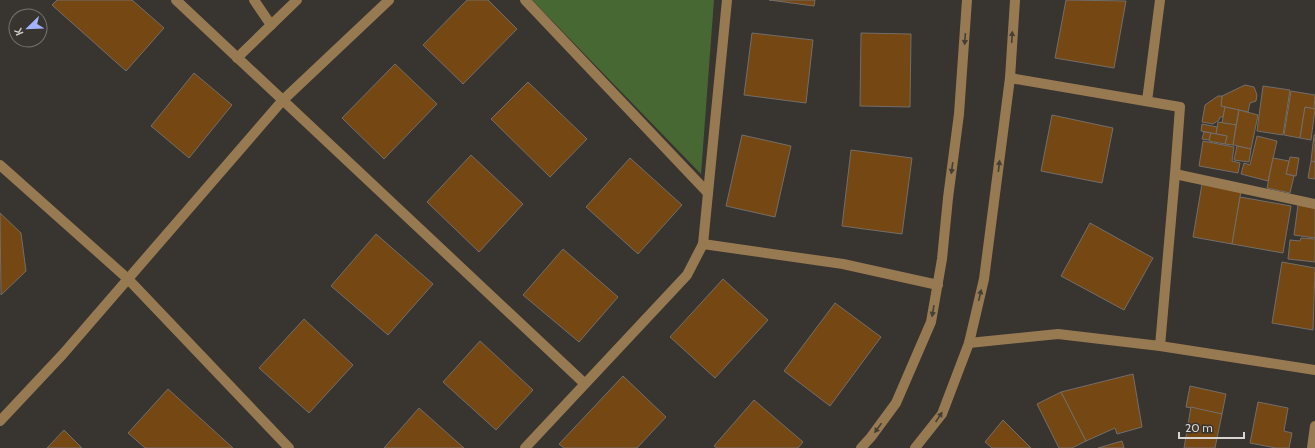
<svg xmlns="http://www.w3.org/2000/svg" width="1315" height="448" font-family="Cabin,sans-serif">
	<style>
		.green { fill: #476733 }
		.building { fill: #754712; stroke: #736e6a }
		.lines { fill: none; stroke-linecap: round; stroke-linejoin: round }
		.minor { stroke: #987a52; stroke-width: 10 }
		.oneway { fill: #463e35 }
	</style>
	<rect width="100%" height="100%" fill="#383430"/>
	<polygon class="green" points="532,0 714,0 701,174"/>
	<g class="building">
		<polygon points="57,0 132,0 164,28 126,71 52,5"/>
		<polygon points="467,0 488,0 517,29 463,84 423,45"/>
		<polygon points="769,0 815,0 814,6"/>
		<polygon points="1066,0 1126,1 1114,68 1055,58"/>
		<polygon points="752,33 813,40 806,103 744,95"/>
		<polygon points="861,33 911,34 910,107 860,106"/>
		<polygon points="395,64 437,104 384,159 342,118"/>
		<polygon points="194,73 232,105 189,158 151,126"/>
		<polygon points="528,82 587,139 550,177 491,119"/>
		<polygon points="1245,85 1254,87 1257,95 1256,101 1250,103 1248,112 1221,106 1222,96"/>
		<polygon points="1263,86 1290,90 1283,135 1257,131"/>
		<polygon points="1291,91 1315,95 1314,109 1305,107 1300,138 1284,135"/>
		<polygon points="1218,96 1222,96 1221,106 1225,107 1223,117 1220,117 1219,120 1213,124 1202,122 1205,105"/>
		<polygon points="1225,107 1239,110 1236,125 1222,123"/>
		<polygon points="1305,107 1315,109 1311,140 1300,138"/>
		<polygon points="1239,110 1258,115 1251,149 1233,145"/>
		<polygon points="1052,115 1113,128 1102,183 1041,171"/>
		<polygon points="1218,122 1236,125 1233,145 1225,144 1227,136 1216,134"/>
		<polygon points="1202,124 1217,127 1216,134 1201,131"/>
		<polygon points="1204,132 1211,133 1209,140 1202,139"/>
		<polygon points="1211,133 1227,136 1225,144 1209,141"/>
		<polygon points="742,135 791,146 775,217 726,206"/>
		<polygon points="1314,135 1315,135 1315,162 1311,161"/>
		<polygon points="1257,136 1277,141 1268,181 1241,174 1244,163 1250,165"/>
		<polygon points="1203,141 1234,147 1232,161 1240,163 1238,173 1199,166"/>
		<polygon points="1237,146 1251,149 1249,162 1234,160"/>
		<polygon points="851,150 912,158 902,234 842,226"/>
		<polygon points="471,155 523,204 479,252 427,202"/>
		<polygon points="1290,157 1299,158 1296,176 1286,174"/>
		<polygon points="630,158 682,205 638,254 586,207"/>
		<polygon points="1273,158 1289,161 1286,174 1294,176 1290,193 1267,188"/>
		<polygon points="1311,161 1315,162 1315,179 1308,178"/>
		<polygon points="1202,184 1241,191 1232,244 1193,237"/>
		<polygon points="1240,197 1291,206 1283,253 1232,244"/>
		<polygon points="1298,205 1315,208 1315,238 1294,235"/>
		<polygon points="0,213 21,233 26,271 1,295"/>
		<polygon points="1090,223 1153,258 1124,310 1061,276"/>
		<polygon points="376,234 433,284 388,335 331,286"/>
		<polygon points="1301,238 1315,239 1315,262 1288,259 1290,240 1300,241"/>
		<polygon points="563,249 618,297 579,342 523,295"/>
		<polygon points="1282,262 1315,268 1313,330 1272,323"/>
		<polygon points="723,279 768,320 715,378 670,337"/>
		<polygon points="835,303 881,337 830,406 784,371"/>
		<polygon points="304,319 353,365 309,413 259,368"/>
		<polygon points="480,341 533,390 496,430 443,382"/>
		<polygon points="1133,374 1142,427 1117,434 1115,428 1086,441 1061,392"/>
		<polygon points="623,376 666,417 637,448 564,448 559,444"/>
		<polygon points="1190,386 1226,394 1222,414 1186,407"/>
		<polygon points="168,389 233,448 145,448 128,433"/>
		<polygon points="1061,392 1086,441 1072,448 1059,448 1037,404"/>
		<polygon points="754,400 803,442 798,448 717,448 714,446"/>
		<polygon points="1258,402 1288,408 1284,431 1292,433 1289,448 1276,448 1250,443"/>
		<polygon points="1191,407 1222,414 1215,448 1184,448"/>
		<polygon points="419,408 464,448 384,448"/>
		<polygon points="1003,420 1031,448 992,448 985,442"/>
		<polygon points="64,430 82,448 47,448"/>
		<polygon points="1122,441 1124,448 1098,448"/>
	</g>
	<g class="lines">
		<g class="minor">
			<polyline points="176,0 584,383"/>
			<polyline points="254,0 271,25"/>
			<polyline points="525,0 708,193"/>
			<polyline points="237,58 297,0"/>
			<polyline points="1010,78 1180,107 1175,174 1315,204"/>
			<polyline points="1147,101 1160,0"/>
			<polyline points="0,165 128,279 289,448"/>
			<polyline points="703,244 843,264 938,285"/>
			<polyline points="969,343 1058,334 1160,346 1315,370"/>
			<polyline points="1160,346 1175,174"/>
			<polyline points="0,421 63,354 282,101 389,0"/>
			<polyline points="525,448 687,275 703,244 727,0"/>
			<polyline points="861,448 871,437 896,403 931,322 942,259 948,198 959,114 967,0"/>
			<polyline points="915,448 942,414 969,343 984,279 1010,78 1015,0"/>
			<polyline points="1312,448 1315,426"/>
		</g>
	</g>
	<defs><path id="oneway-solid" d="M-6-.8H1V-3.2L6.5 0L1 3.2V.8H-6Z"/></defs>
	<g class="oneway">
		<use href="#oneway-solid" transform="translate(1012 37) rotate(-87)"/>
		<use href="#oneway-solid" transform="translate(965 39) rotate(94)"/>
		<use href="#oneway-solid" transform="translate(999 166) rotate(-83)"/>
		<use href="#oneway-solid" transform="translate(952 168) rotate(98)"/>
		<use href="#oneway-solid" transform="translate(980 295) rotate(-77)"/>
		<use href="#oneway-solid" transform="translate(933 311) rotate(100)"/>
		<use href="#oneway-solid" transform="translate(939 417) rotate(-56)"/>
		<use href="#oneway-solid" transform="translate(878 428) rotate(126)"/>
	</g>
	<g transform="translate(28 28) rotate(247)"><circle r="19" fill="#383430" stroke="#787471"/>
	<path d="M0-3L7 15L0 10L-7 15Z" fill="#a2b2fd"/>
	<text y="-6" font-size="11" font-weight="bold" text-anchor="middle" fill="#d7d4d2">K</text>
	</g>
	<path d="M1179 432v6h65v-6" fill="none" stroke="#d7d4d2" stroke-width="2"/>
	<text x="1185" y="432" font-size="12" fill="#d7d4d2" stroke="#383430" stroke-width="3" paint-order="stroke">20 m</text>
</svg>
